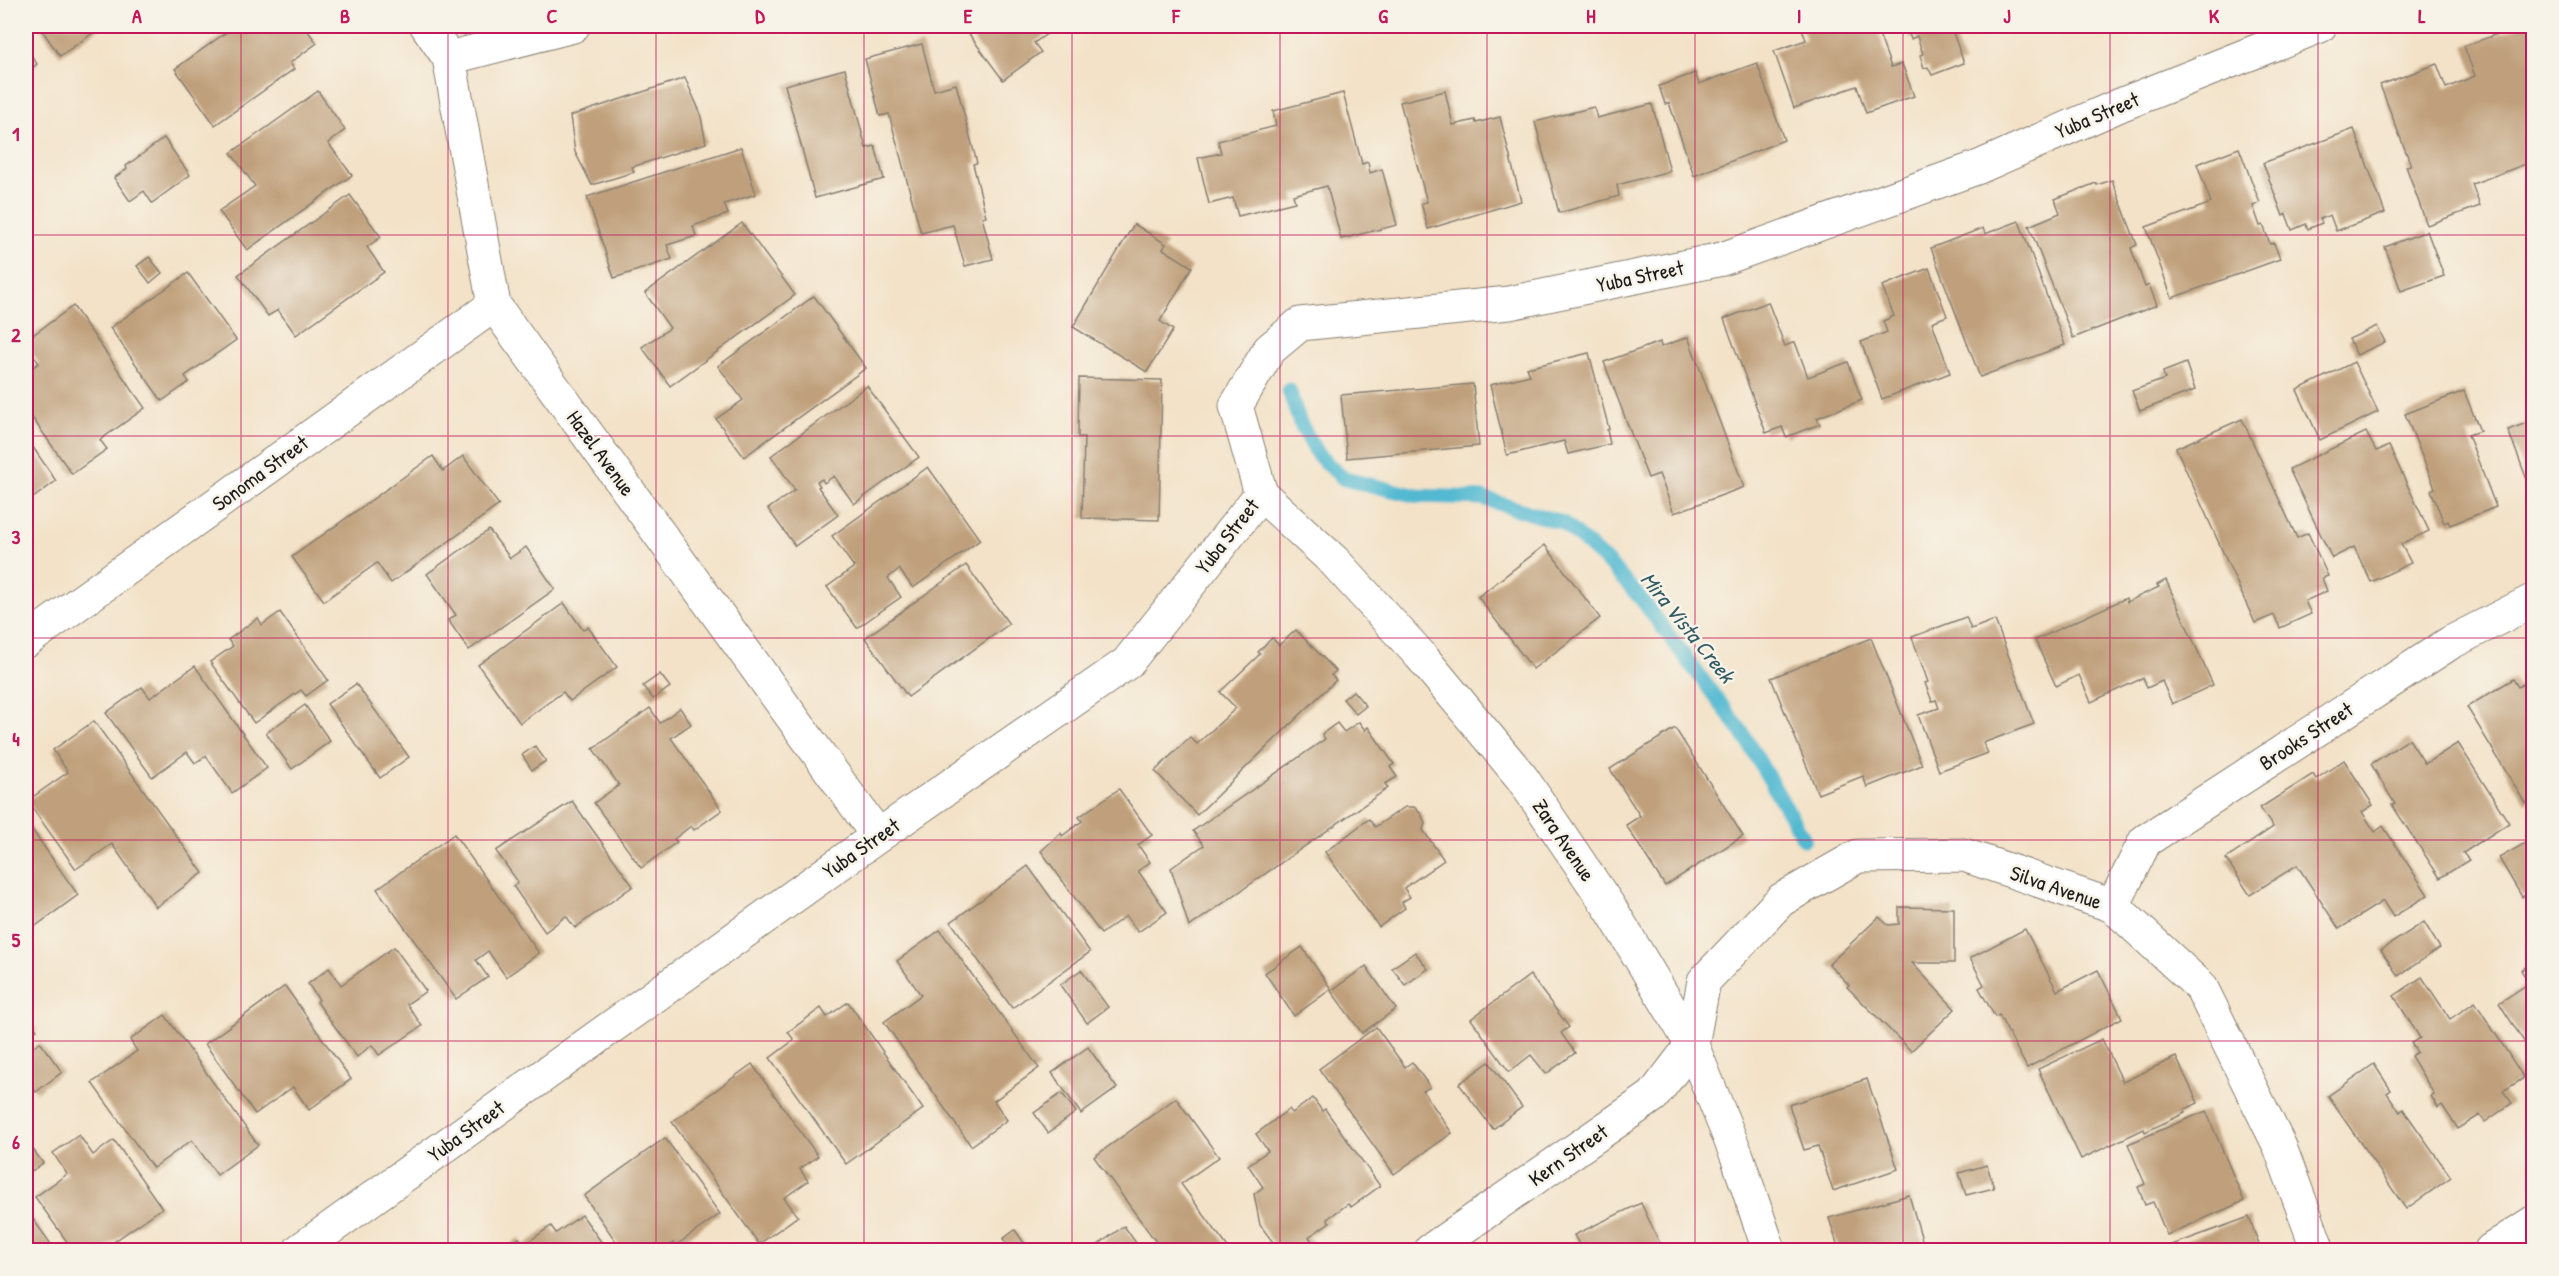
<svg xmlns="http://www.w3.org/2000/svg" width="2559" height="1276" font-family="'Patrick Hand',sans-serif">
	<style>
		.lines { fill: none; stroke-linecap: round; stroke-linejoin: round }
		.stream { stroke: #53b9d1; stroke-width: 15 }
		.building { fill: #c0a07c }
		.minor-casing { stroke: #887f72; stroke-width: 35 }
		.minor { stroke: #fff; stroke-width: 33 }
		.grid { fill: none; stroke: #c2185b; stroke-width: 1.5; stroke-opacity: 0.55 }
		.labels { text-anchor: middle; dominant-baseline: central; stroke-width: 5; stroke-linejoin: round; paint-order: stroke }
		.street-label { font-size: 21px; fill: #1c1c1c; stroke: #f7f3e8 }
		.water-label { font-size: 22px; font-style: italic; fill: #325b64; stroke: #f7f3e8 }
		.neatline { fill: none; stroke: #c2185b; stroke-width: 2 }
		.grid-label { font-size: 20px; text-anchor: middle; font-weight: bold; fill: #c2185b }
	</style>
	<rect width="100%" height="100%" fill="#f7f3e8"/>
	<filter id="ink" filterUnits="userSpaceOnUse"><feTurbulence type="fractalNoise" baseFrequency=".0167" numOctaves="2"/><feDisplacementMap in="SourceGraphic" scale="12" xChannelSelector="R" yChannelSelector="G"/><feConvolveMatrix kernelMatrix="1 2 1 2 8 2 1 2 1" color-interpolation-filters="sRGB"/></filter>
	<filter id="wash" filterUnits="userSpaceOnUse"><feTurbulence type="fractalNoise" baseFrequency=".008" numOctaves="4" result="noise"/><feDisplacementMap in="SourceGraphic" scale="24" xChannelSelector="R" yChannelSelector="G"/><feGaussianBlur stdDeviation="1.35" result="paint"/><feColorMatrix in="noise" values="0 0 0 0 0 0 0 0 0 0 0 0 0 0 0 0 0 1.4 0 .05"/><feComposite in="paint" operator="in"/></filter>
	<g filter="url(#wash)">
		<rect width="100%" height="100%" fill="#f3e2c8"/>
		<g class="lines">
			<polyline class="stream" points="1289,390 1300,423 1318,455 1344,479 1418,496 1482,498 1563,523 1609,564 1642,600 1742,732 1804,839"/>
		</g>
		<g id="blocks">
			<g class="building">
				<polygon points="39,26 103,26 60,56"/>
				<polygon points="235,26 304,26 317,43 290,63 294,69 215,125 175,69"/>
				<polygon points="963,26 1058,26 1034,43 1041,52 1003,80"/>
				<polygon points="1801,26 1876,26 1891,67 1902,64 1914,96 1866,113 1857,86 1794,108 1774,51 1806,40"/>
				<polygon points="1906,26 1953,26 1954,29 1952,30 1964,63 1932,75 1928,67 1924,68 1920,55 1923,54 1917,36 1911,39"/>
				<polygon points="2520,26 2534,26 2534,161 2472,184 2480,206 2427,225 2406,166 2411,165 2380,85 2437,64 2446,88 2475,76 2464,46"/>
				<polygon points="922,44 934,90 956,84 977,163 973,164 986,216 982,217 993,259 965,266 953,225 921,233 889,114 880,116 865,59"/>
				<polygon points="26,47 37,64 26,73"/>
				<polygon points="1757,63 1784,140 1694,176 1669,103 1665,104 1659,86 1695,73 1699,84"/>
				<polygon points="845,69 866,148 875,146 884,179 815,198 785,85"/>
				<polygon points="685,78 700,112 706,143 632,167 634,172 592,185 575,152 570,116"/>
				<polygon points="318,91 345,130 328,143 352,175 247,250 219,211 255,186 231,153"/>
				<polygon points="1445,91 1453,125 1475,120 1476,123 1500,117 1521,201 1428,229 1421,203 1427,202 1400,102"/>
				<polygon points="1343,93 1362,164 1368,162 1370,173 1382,169 1397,225 1341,239 1327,186 1293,195 1295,202 1238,216 1233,198 1209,204 1198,158 1221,153 1218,141 1276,126 1273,111"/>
				<polygon points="1652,104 1670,171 1617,185 1619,196 1559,213 1535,122 1594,107 1597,118"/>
				<polygon points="2354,129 2385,213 2336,231 2330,215 2320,219 2322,223 2308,229 2306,224 2292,230 2286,214 2283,216 2263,163"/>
				<polygon points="164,138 190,175 152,203 144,191 130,201 114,178 127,169 126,166"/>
				<polygon points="741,147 756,194 724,204 728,214 693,226 696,236 667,245 672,259 614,278 587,197"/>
				<polygon points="2239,148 2260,203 2253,206 2260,226 2263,225 2270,244 2274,243 2280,259 2172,298 2146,227 2211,203 2197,164"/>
				<polygon points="2112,180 2137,245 2131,248 2145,287 2149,285 2157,305 2073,338 2029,226 2060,213 2055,199 2096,183 2097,185"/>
				<polygon points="350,195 381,237 367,247 384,272 296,335 278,310 268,316 238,275"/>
				<polygon points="2019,221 2065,345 1980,377 1931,248 1983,228 1985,234"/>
				<polygon points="742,223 795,295 670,386 642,347 670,328 645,293"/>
				<polygon points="1134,224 1166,244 1163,249 1192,267 1160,321 1173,330 1147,372 1073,327"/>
				<polygon points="2427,231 2444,276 2401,291 2385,247"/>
				<polygon points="149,257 162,273 150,283 137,266"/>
				<polygon points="1929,268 1947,316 1932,322 1950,373 1882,399 1861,342 1887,332 1883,321 1894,316 1882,286"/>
				<polygon points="188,273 236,340 185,376 189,382 162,401 110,328"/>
				<polygon points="814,296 866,368 744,457 716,419 743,400 718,366"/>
				<polygon points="1768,302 1785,346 1795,342 1808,377 1848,362 1862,400 1817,418 1820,424 1786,437 1782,427 1766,433 1724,319"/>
				<polygon points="73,306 145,408 100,440 107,449 72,474 26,409 26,372 39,363 26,345 26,340"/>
				<polygon points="2377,326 2385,342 2357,355 2349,339"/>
				<polygon points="1688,337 1744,487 1674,513 1659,474 1648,478 1604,362 1660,342 1661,347"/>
				<polygon points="1589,353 1609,429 1607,430 1610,444 1568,454 1564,441 1507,455 1490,385 1530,375 1527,368"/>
				<polygon points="2354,362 2378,412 2320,440 2297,390"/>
				<polygon points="2186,363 2195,390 2140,411 2132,391 2165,379 2163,372"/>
				<polygon points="1079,378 1162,380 1159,520 1082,518 1084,437 1078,437"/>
				<polygon points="1473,384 1479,446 1347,458 1341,395"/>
				<polygon points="867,386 919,457 854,504 834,476 824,483 822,479 817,482 820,486 818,487 838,515 795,546 768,509 795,490 771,456"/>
				<polygon points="2464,391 2480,431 2468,435 2496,507 2450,525 2448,521 2444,523 2431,490 2435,488 2405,414"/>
				<polygon points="2534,414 2534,490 2531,490 2508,430 2529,422 2527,417"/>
				<polygon points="2242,419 2297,538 2308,533 2328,576 2322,578 2327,591 2305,601 2311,614 2280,628 2274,615 2255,623 2176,448"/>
				<polygon points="2366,432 2376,451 2389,446 2429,531 2401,544 2411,563 2371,582 2354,547 2332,558 2289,469"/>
				<polygon points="26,437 56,481 26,503"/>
				<polygon points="433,456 443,471 463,456 499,505 391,583 377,563 324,601 292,557"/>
				<polygon points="928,467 980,540 913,588 899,569 888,578 901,597 857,628 827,587 854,567 832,536"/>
				<polygon points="489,530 510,558 526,547 555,589 469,650 448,620 456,615 427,574"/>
				<polygon points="1545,545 1600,618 1533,669 1478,597"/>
				<polygon points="966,565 1009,624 908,697 865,638"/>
				<polygon points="2166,580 2213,685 2172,704 2162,681 2147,688 2143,678 2091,702 2079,675 2056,686 2035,640 2126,598 2127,602 2159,587 2157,585"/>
				<polygon points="564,603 583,630 588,627 617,667 570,701 563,692 520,723 478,665"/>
				<polygon points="280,612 328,680 306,696 301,690 254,723 210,662 233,646 228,640 258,618 262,625"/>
				<polygon points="1966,617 1971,629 1995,620 2034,724 1983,743 1988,753 1939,771 1918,715 1939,708 1936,700 1932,701 1925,683 1928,682 1912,637"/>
				<polygon points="1296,630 1336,671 1331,675 1336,680 1197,815 1155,771 1190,737 1197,744 1236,708 1220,692 1260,654 1258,652 1272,638 1279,645"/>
				<polygon points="1871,638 1922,765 1867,787 1863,776 1818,794 1771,678"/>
				<polygon points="195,666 267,768 232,793 206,756 195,763 187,752 152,777 106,713 142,687 150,698"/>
				<polygon points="660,674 670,687 653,699 643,686"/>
				<polygon points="2534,678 2534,798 2525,803 2467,707 2513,679 2518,687"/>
				<polygon points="356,684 409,757 380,778 327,704"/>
				<polygon points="1353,691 1366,706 1356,714 1343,699"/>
				<polygon points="305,705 330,741 292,769 266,733"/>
				<polygon points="650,708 660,723 680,708 691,724 671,738 722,810 694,830 691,826 674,839 677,842 641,868 594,803 619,785 593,749"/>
				<polygon points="94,721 203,873 156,907 112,844 76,869 27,801 68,772 53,750"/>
				<polygon points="1359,722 1365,730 1368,727 1394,764 1390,767 1397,777 1385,784 1388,788 1189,927 1171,868 1204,845 1193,831 1325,739 1322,734 1337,723 1344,732"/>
				<polygon points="1675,728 1743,836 1665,886 1626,825 1640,816 1610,769"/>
				<polygon points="2409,739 2425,764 2458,743 2509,823 2463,853 2469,860 2440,878 2392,805 2395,804 2371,764"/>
				<polygon points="535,746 546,761 532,770 522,755"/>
				<polygon points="2344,760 2373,805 2362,812 2375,832 2383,826 2428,895 2393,917 2383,901 2339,929 2297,865 2250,895 2226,859 2273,827 2260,808 2313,774 2316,779"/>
				<polygon points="1119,789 1152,835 1138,845 1150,862 1138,871 1167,912 1138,932 1126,916 1101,934 1041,851 1061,833 1062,836 1082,821 1079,817"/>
				<polygon points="572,801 633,886 575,928 566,916 545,932 513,886 518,882 496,851"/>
				<polygon points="1405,807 1414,807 1421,814 1425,823 1423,830 1444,860 1404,888 1410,897 1402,902 1405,908 1379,927 1325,852 1369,819 1375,827"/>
				<polygon points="26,821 78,895 26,933"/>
				<polygon points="454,834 539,953 506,977 488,951 476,960 488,977 456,999 377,889"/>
				<polygon points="2534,838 2534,890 2522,897 2499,858"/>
				<polygon points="1028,866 1090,952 1012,1008 951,922"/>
				<polygon points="1899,907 1954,908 1954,963 1912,963 1955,1009 1911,1051 1847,987 1849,985 1829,964 1879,917 1888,925 1899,924"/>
				<polygon points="2424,922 2440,948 2398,976 2381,950"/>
				<polygon points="2025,929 2057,991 2098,970 2122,1018 2027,1068 1999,1015 1995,1017 1979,988 1984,985 1970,958"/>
				<polygon points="940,930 1039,1068 994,1101 1007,1120 971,1146 884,1022 921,995 897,961"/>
				<polygon points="394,947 426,991 407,1004 422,1026 379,1055 372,1045 357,1057 317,1002 319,1000 308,984 329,968 341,985"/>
				<polygon points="1302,947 1331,989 1294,1016 1265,973"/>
				<polygon points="1415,952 1428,969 1405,985 1392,968"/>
				<polygon points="2534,962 2534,1057 2499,1003 2529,983 2521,970"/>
				<polygon points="1366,966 1396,1009 1362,1033 1331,991"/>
				<polygon points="1081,970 1108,1007 1087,1023 1060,985"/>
				<polygon points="1530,975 1569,1027 1561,1033 1575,1053 1546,1074 1531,1055 1509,1072 1471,1019"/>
				<polygon points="2422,977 2450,1019 2475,1002 2524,1078 2503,1091 2512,1103 2485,1122 2480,1115 2458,1129 2442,1105 2438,1108 2431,1096 2434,1094 2411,1056 2417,1052 2411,1043 2420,1038 2394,996"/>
				<polygon points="285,986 351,1079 309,1110 293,1087 255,1114 205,1044"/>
				<polygon points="848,1002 923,1109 846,1164 770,1058 794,1040 788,1032 821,1008 827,1017"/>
				<polygon points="26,1014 37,1030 26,1038"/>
				<polygon points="165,1015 258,1145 217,1175 192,1140 153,1168 92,1083 137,1051 130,1040"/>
				<polygon points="1376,1027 1405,1067 1412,1062 1430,1087 1423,1091 1452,1133 1394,1174 1319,1069"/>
				<polygon points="2102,1039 2123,1082 2176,1057 2198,1103 2184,1110 2185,1113 2145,1132 2144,1129 2081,1159 2038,1069"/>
				<polygon points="40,1042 62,1072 36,1092 26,1078 26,1052"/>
				<polygon points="1088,1047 1117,1088 1081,1114 1052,1073"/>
				<polygon points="1489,1062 1522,1107 1493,1129 1459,1084"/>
				<polygon points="752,1064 818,1156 800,1169 808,1181 784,1198 798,1216 759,1244 672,1122"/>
				<polygon points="2374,1064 2391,1090 2387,1093 2400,1112 2403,1109 2451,1177 2406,1209 2328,1096"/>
				<polygon points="1867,1079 1898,1169 1833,1191 1818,1146 1804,1150 1789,1105"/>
				<polygon points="1062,1093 1076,1112 1048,1133 1034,1113"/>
				<polygon points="1176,1098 1219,1157 1181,1184 1230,1250 1162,1250 1094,1157"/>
				<polygon points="1313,1098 1322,1111 1325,1109 1380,1186 1351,1207 1348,1204 1327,1219 1330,1222 1309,1237 1313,1242 1301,1250 1279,1250 1260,1225 1254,1194 1263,1187 1248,1165 1268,1151 1256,1134 1289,1109 1292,1113"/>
				<polygon points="2206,1111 2244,1201 2167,1235 2153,1202 2145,1205 2138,1187 2145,1184 2128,1144"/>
				<polygon points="79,1135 93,1155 114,1140 162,1208 102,1250 73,1250 35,1197 67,1174 53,1153"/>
				<polygon points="665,1138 720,1214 675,1246 673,1243 662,1250 622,1250 584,1196"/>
				<polygon points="32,1148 43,1163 26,1175 26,1152"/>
				<polygon points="1987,1165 1994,1188 1966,1195 1959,1173"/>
				<polygon points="1909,1195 1925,1250 1839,1250 1829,1218"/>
				<polygon points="1641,1203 1662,1248 1656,1250 1571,1250 1580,1246 1574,1235"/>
				<polygon points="26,1209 55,1250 26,1250"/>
				<polygon points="582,1215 607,1250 502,1250 519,1238 524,1245 551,1226 556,1233"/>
				<polygon points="2249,1217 2261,1250 2174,1250 2172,1245"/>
				<polygon points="1124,1226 1141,1250 1091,1250"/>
				<polygon points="1015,1230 1027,1247 1022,1250 1011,1250 1003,1239"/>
			</g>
		</g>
	</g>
	<g filter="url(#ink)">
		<use href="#blocks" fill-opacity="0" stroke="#887f72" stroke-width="1.5"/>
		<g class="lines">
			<defs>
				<g id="minor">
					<polyline points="427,26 449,58 494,305 878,836"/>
					<polyline points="449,58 573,26"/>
					<polyline points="1261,494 1334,561 1420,655 1522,778 1612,911 1692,1045 1737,1156 1769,1250"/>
					<polyline points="26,641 494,305"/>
					<polyline points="2113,906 2145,841 2450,643 2534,600"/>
					<polyline points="300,1250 878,836 1127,663 1261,494 1236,406 1269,350 1300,324 1509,303 1722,259 1979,167 2120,105 2320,26"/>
					<polyline points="1431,1250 1653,1096 1692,1045 1704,981 1781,900 1858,856 1964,855 2113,906 2201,987 2280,1147 2318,1250"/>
					<polyline points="2491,1250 2534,1222"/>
				</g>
			</defs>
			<use href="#minor" class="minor-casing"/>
			<use href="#minor" class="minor"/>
		</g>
	</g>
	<path class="grid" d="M241 26V1250M448 26V1250M656 26V1250M864 26V1250M1072 26V1250M1280 26V1250M1487 26V1250M1695 26V1250M1903 26V1250M2110 26V1250M2318 26V1250M26 235H2534M26 436H2534M26 638H2534M26 840H2534M26 1041H2534"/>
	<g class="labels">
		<g class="street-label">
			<text transform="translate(2097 115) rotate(-23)">Yuba Street</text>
			<text transform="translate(1640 276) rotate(-12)">Yuba Street</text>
			<text transform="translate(601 453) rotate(54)">Hazel Avenue</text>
			<text transform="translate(260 473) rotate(-36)">Sonoma Street</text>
			<text transform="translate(1227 536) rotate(-52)">Yuba Street</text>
			<text transform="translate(2306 736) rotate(-33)">Brooks Street</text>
			<text transform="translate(1564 840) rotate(56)">Zara Avenue</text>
			<text transform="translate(861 848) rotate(-35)">Yuba Street</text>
			<text transform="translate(2056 887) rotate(19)">Silva Avenue</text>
			<text transform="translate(466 1131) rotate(-36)">Yuba Street</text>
			<text transform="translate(1568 1155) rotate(-35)">Kern Street</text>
		</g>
		<g class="water-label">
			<text transform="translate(1688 627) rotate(51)">Mira Vista Creek</text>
		</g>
	</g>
	<rect width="2559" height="1276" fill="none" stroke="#f7f3e8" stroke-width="66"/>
	<rect x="33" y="33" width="2493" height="1210" class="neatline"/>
	<g class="grid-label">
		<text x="137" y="23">A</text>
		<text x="345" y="23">B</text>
		<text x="552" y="23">C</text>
		<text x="760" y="23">D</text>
		<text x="968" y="23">E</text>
		<text x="1176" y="23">F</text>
		<text x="1383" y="23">G</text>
		<text x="1591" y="23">H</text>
		<text x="1799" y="23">I</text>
		<text x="2007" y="23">J</text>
		<text x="2214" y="23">K</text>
		<text x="2422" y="23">L</text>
		<text x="16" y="141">1</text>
		<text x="16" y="342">2</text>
		<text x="16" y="544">3</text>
		<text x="16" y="746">4</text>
		<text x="16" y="947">5</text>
		<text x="16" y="1149">6</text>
	</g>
</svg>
